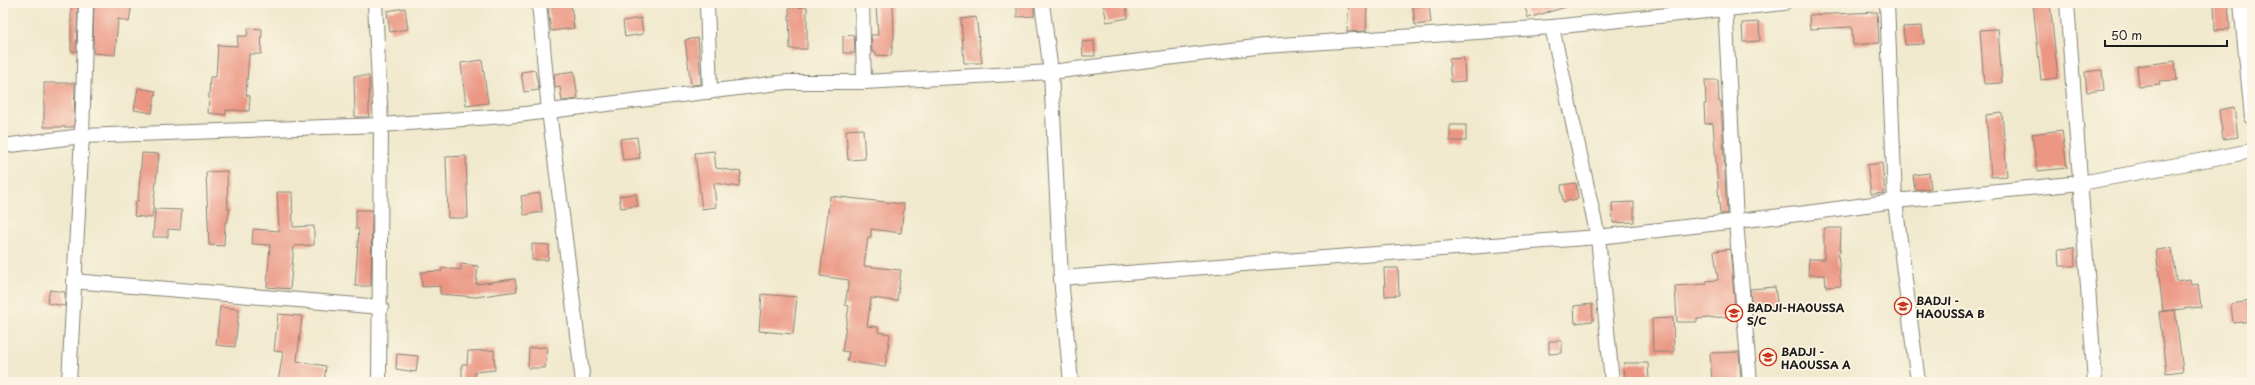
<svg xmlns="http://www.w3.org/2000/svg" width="2255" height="385" font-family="'Playpen Sans',sans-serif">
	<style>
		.building { fill: #eb9784 }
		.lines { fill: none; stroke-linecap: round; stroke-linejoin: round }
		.minor-casing { stroke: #868274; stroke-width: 16 }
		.path { stroke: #868274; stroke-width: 2.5; stroke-dasharray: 1 3; stroke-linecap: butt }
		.minor { stroke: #fff; stroke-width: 14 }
		.labels { text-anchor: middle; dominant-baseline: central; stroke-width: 3.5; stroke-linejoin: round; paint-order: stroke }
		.poi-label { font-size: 11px; font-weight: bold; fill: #1c1c1c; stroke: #fcf5e5; text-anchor: start }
	</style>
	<rect width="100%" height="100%" fill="#fcf5e5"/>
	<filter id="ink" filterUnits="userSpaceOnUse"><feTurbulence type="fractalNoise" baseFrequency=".025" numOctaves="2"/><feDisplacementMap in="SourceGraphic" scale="8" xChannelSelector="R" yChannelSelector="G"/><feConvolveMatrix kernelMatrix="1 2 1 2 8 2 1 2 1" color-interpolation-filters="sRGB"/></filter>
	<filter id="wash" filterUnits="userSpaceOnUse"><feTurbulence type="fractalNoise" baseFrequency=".012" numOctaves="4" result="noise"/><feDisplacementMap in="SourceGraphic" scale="16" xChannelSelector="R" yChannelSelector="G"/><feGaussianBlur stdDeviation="0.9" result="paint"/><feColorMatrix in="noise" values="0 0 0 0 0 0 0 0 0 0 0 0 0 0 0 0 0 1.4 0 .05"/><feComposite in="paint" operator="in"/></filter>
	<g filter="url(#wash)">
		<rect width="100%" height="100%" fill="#f0e9cd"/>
		<g id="blocks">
			<g class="building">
				<polygon points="71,3 78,3 76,52 71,51"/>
				<polygon points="94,3 132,3 129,22 118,19 115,55 93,53"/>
				<polygon points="1017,3 1034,3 1034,16 1017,17"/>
				<polygon points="1103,3 1125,3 1128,18 1107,22"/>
				<polygon points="1349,3 1367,3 1366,31 1347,32"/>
				<polygon points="1524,3 1566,3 1566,7 1528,18"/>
				<polygon points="2033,3 2050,3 2058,78 2041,80"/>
				<polygon points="2214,3 2228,3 2230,29 2215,30"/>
				<polygon points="571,4 574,28 551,31 548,7"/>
				<polygon points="893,4 894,36 891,56 876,55 876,52 872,52 871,35 878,35 876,5"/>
				<polygon points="1429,5 1431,23 1415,25 1413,7"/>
				<polygon points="807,7 807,49 790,49 789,8"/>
				<polygon points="405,8 408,29 390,32 387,11"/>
				<polygon points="1877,12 1879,43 1853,45 1852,27 1810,29 1809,15"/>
				<polygon points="976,17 982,63 964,63 961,19"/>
				<polygon points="641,18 643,34 625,37 623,21"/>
				<polygon points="1759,22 1760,41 1743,42 1742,23"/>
				<polygon points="1922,26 1924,44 1905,45 1903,27"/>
				<polygon points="248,28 262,29 261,54 249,54 246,95 250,96 249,111 226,110 226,115 208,113 210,77 216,77 218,45 237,46 238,36 247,36"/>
				<polygon points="1998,29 2002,83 1984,84 1980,30"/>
				<polygon points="854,35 855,53 843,53 843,36"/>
				<polygon points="698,38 701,84 691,85 685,40"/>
				<polygon points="1094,41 1095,56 1083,56 1082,42"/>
				<polygon points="1464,58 1465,81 1451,82 1449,59"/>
				<polygon points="482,60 488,103 466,106 461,63"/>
				<polygon points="2175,61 2177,80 2159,81 2160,85 2139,87 2137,66"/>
				<polygon points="535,70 539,90 524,92 521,72"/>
				<polygon points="2102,70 2104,90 2087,92 2085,72"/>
				<polygon points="574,71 578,99 562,101 560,87 555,88 554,74"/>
				<polygon points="354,76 369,76 369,117 355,117"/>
				<polygon points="1705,80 1718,80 1719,102 1721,102 1727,214 1720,214 1713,123 1705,124 1704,104 1706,104"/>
				<polygon points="44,83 75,83 74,127 44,127"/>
				<polygon points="138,88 156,91 152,113 134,110"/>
				<polygon points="2234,107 2238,137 2223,139 2219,110"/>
				<polygon points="2002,113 2007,176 1991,177 1986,115"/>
				<rect x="1450" y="125" width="16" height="16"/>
				<polygon points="863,129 865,159 848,160 846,130"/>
				<polygon points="2062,130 2067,168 2037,171 2032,134"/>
				<polygon points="637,137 640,158 623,160 620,139"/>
				<polygon points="714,151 716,168 741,172 739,187 714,183 716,207 702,209 695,153"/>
				<polygon points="142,153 159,154 152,218 134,216 136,201 138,201"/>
				<polygon points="466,156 468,218 448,218 446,157"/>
				<polygon points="1882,163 1885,193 1871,194 1867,165"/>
				<polygon points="227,171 228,209 230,209 227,222 225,222 224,246 209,245 206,172"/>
				<polygon points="1929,173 1931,188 1915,190 1913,175"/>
				<polygon points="1576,183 1578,199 1563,202 1561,185"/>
				<polygon points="277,192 292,192 293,227 314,226 314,245 294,246 290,289 267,287 270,245 252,244 253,229 279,231"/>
				<polygon points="540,193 542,212 524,215 521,196"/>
				<polygon points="636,194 638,206 621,208 619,196"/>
				<polygon points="830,196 904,204 901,233 871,229 871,237 868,237 864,266 901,270 897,301 871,298 867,326 878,327 878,332 890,334 885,367 847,361 849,352 842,351 849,306 845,305 849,280 820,276"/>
				<polygon points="1634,202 1634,222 1613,223 1612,203"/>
				<polygon points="155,209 182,210 180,230 168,229 168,237 153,237"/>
				<polygon points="356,210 372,210 371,286 355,286 359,229 356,229"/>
				<polygon points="1824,228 1841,228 1840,253 1838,253 1841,286 1826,287 1825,275 1808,275 1809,259 1824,259"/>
				<polygon points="532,244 549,245 548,260 532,260"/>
				<polygon points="2074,248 2075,266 2059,266 2058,249"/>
				<polygon points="2172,248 2176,281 2190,279 2191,285 2198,284 2201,307 2163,311 2156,250"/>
				<polygon points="1730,249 1736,316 1697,319 1697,322 1677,322 1675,286 1707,284 1706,281 1718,280 1714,251"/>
				<polygon points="461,264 478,266 476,284 515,279 517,291 476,297 440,294 440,286 422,287 421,272 442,271 442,268 461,270"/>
				<polygon points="1384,268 1398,268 1399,295 1385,296"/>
				<polygon points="1775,287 1778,309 1752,311 1750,289"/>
				<polygon points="50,290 65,292 65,306 47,303"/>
				<polygon points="762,294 797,297 793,334 759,331"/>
				<polygon points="2251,301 2252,321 2233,323 2231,304"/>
				<polygon points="1592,304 1593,321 1575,323 1574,306"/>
				<polygon points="220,307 239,309 235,347 216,345"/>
				<polygon points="2175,310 2183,371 2166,373 2159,312"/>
				<polygon points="278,314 302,316 297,361 326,366 324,382 278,382 283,352 274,351"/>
				<polygon points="1673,318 1674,352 1653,352 1652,319"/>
				<polygon points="1549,341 1562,341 1562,353 1549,354"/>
				<polygon points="547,347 545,368 528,368 529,348"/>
				<polygon points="494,350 495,370 475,372 474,382 462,382 462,364 467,364 468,351"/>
				<polygon points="1739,352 1741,382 1712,382 1710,353"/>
				<polygon points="397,354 418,356 416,372 396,369"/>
				<polygon points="1624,363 1648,363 1649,381 1625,381"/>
			</g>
		</g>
	</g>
	<g filter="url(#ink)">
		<use href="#blocks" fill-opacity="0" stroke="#868274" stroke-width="1"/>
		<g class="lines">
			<defs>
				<g id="minor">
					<polyline points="375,3 381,125 379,382"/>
					<polyline points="539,3 549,111 583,382"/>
					<polyline points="707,3 710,92"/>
					<polyline points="862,3 864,82"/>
					<polyline points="1042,3 1051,72 1061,278 1071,382"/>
					<polyline points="1725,3 1736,222 1750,382"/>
					<polyline points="1887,3 1895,201 1918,382"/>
					<polyline points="2067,3 2095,382"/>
					<polyline points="2241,3 2252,117"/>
					<polyline points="1552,27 1598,237 1612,382"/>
					<polyline points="3,146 82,136 381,125 517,115 787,82 864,82 1051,72 1264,46 1552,27 1784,3"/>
					<polyline points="1061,278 1598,237 1807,213 1895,201 2081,183 2252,151"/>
					<polyline points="73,281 381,307"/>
					<polyline points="69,382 82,136 86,3"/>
				</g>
			</defs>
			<use href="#minor" class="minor-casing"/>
			<polyline class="path" points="1547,3 1549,12"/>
			<use href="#minor" class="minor"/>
		</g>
	</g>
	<defs>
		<symbol id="school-ring" viewBox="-11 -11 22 22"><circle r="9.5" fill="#fcf5e5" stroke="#c8321e" stroke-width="1.5"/><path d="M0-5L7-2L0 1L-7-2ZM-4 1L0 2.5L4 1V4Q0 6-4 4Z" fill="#c8321e"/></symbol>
	</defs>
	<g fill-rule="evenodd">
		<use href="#school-ring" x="1893" y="296" width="20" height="20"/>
		<use href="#school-ring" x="1724" y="303" width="20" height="20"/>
		<use href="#school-ring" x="1758" y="347" width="20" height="20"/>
	</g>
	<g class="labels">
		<g class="poi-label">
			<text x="1916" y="300">BADJI -<tspan x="1916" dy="13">HAOUSSA B</tspan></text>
			<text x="1747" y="307">BADJI-HAOUSSA<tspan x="1747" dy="13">S/C</tspan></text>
			<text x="1781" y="351">BADJI -<tspan x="1781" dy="13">HAOUSSA A</tspan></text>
		</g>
	</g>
	<rect width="2255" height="385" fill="none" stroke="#fcf5e5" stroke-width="16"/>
	<path d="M2105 40v6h122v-6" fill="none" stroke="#1c1c1c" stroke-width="2"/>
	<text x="2111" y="40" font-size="12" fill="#1c1c1c" stroke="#fcf5e5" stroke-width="3" paint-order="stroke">50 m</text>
</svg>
